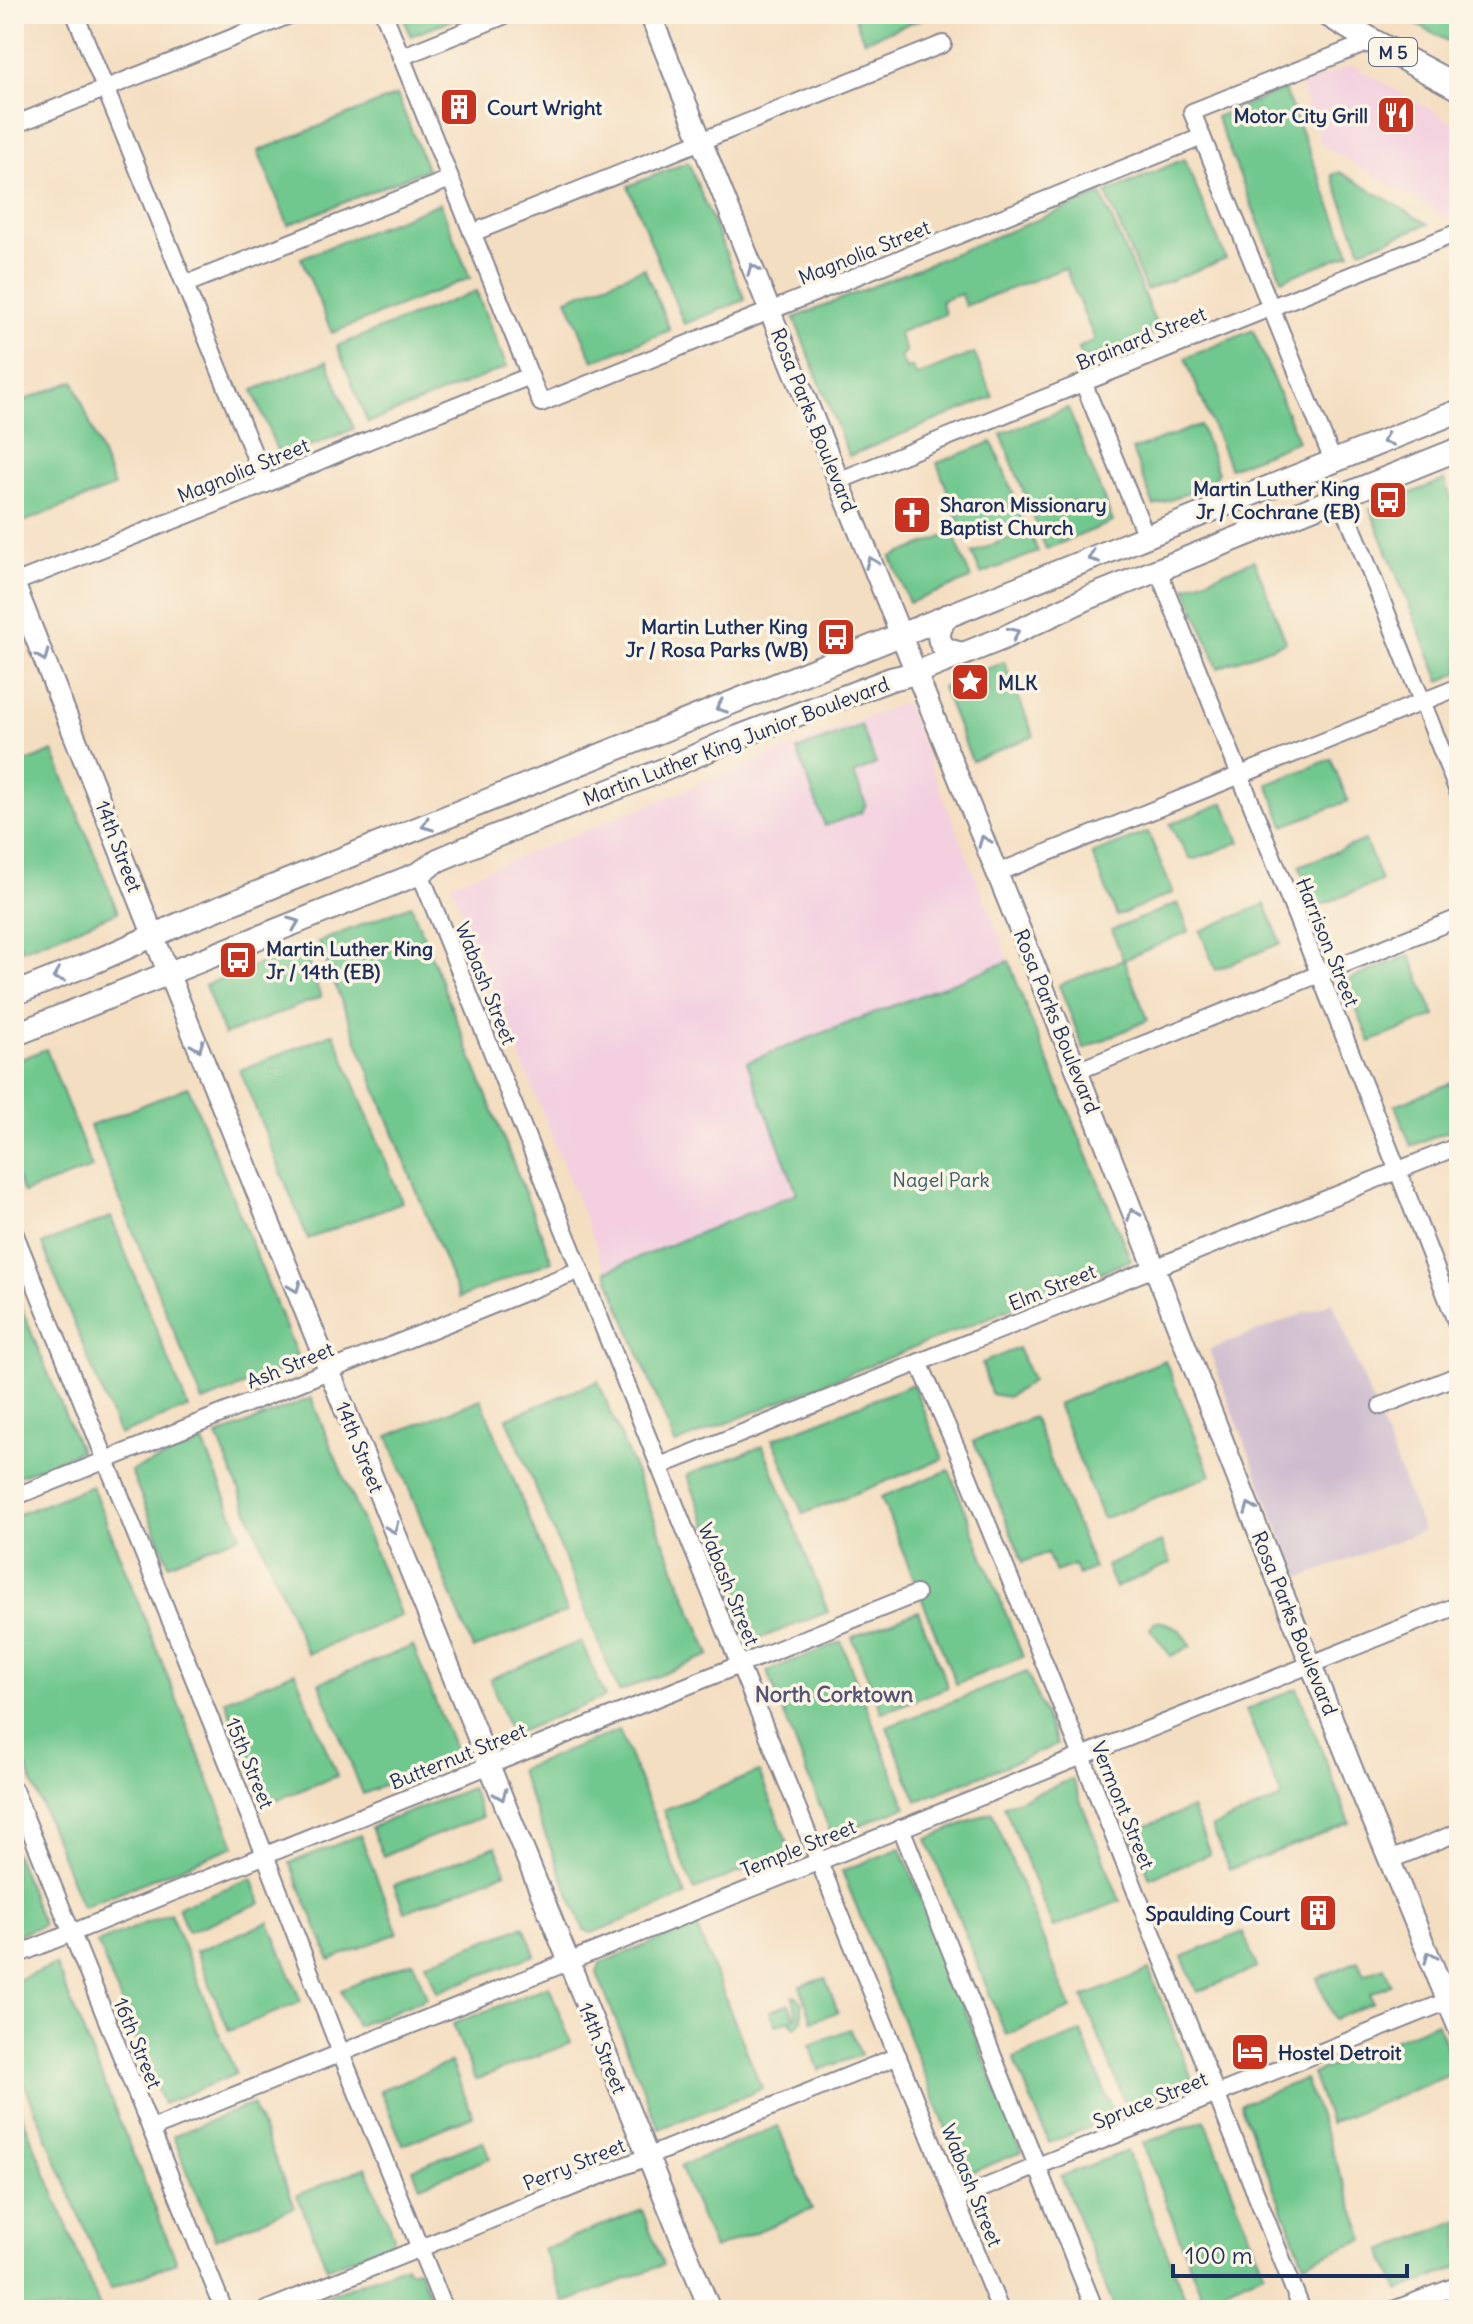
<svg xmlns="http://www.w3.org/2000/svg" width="1473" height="2324" font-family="Delius,sans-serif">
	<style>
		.built { fill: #f3cfe0 }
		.industrial { fill: #cfbdcf }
		.green { fill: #6fc88e; stroke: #457c76; stroke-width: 2 }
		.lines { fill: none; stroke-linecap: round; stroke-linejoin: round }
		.minor-casing { stroke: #888690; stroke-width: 20 }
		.tertiary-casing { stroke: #888690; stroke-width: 24 }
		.secondary-casing { stroke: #888690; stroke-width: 26 }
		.primary-casing { stroke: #888690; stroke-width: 28 }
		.minor { stroke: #fff; stroke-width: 16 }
		.tertiary { stroke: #fff; stroke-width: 20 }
		.secondary { stroke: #fff; stroke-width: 22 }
		.primary { stroke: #fff; stroke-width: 24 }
		.oneway { stroke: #8d97ae }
		.labels { text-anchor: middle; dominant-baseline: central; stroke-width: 7; stroke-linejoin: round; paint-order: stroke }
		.shield { fill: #fcf5e5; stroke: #5e6a86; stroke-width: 2 }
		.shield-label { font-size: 18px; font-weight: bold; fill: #1b2f5e }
		.poi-label { font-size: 20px; font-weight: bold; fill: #1b2f5e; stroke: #fcf5e5; text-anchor: start }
		.street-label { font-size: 20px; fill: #1b2f5e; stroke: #fcf5e5 }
		.park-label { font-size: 20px; fill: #345d6c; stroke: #fcf5e5 }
		.neighbourhood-label { font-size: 22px; font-weight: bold; fill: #565378; stroke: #fcf5e5 }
	</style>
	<rect width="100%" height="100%" fill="#fcf5e5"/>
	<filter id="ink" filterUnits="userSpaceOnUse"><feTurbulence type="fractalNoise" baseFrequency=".0125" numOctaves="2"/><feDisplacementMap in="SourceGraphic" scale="16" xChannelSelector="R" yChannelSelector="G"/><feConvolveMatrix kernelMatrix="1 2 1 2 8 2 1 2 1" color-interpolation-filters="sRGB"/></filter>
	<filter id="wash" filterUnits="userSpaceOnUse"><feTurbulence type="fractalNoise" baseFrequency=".006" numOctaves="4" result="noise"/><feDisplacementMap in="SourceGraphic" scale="32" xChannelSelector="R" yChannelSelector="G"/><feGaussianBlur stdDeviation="1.8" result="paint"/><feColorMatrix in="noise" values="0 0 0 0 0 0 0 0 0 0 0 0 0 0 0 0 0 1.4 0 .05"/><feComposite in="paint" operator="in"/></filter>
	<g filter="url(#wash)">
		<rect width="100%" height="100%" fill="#f4dec1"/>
		<g class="built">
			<polygon points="1352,65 1459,126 1459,212 1445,217 1322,145 1300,86"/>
			<polygon points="905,702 1009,960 749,1063 796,1194 606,1271 451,884"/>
		</g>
		<polygon class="industrial" points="1333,1302 1423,1531 1298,1579 1209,1350"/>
		<g class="green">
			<polygon points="402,14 466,14 411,36"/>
			<polygon points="853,14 934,14 864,41"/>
			<polygon points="1427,14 1459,14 1459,47 1410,21"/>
			<polygon points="1284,89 1350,253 1282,280 1216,117"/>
			<polygon points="397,95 427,169 288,225 258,151"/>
			<polygon points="1184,159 1226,259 1146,290 1106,193"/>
			<polygon points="688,162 745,300 684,324 628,186"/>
			<polygon points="1340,172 1428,224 1361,250 1332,175"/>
			<polygon points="1101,194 1159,331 1084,360 1078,348 1095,340 1065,268 965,306 961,294 941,301 945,314 898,333 906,352 900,356 906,369 912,367 917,376 974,353 993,397 849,456 794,318"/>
			<polygon points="440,203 470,278 332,333 301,258"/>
			<polygon points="644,268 670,330 593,361 567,299"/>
			<polygon points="476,291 507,367 368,423 337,346"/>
			<polygon points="1253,330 1298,441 1230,468 1185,358"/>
			<polygon points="327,361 354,429 280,458 253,390"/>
			<polygon points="74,381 114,487 18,524 14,514 14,404"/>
			<polygon points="1068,408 1113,522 1046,549 1001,434"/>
			<polygon points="1200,425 1218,473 1209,485 1154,506 1132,450"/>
			<polygon points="992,442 1023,518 966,540 937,463"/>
			<polygon points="1444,480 1459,518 1459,673 1440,681 1370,509"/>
			<polygon points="1029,530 1038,552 981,574 972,553"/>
			<polygon points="953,533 971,579 909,603 891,557"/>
			<polygon points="1254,560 1286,642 1218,668 1186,587"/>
			<polygon points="1004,662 1034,736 972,761 942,687"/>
			<polygon points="861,725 876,764 854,774 866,804 862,812 825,826 797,750"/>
			<polygon points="53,751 118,912 22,950 14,929 14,767"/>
			<polygon points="1331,759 1348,801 1284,826 1268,784"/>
			<path d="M1224 803 1240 842 1196 859 1190 858C1183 846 1175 837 1170 824Z"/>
			<polygon points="1148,832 1173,893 1117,916 1092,854"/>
			<polygon points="1365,840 1381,881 1316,907 1299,866"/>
			<polygon points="1178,903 1189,931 1124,960 1148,1020 1084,1049 1059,985 1123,960 1112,930"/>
			<polygon points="1265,904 1281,943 1216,970 1200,931"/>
			<polygon points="411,905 552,1261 459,1298 318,942"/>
			<polygon points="302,947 321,997 224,1035 205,985"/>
			<polygon points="1410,955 1435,1016 1370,1042 1345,981"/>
			<polygon points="1009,961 1028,1013 1131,1260 675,1444 606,1271 797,1193 747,1062"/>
			<polygon points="334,1033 402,1202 308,1239 240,1070"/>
			<polygon points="46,1049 92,1168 23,1193 14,1170 14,1062"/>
			<polygon points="1459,1080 1459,1127 1411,1146 1395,1105"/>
			<polygon points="188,1087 300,1363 203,1402 90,1126"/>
			<polygon points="111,1217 188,1408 119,1435 42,1244"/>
			<polygon points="14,1290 80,1451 14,1478"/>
			<polygon points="1018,1348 1032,1381 1008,1397 991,1394 982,1363"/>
			<polygon points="1165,1360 1211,1475 1103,1519 1057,1404"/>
			<polygon points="598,1381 710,1655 619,1692 507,1418"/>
			<polygon points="913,1384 943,1459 803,1514 773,1439"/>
			<polygon points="311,1398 401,1616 307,1654 217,1436"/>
			<polygon points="481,1399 567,1612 473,1649 388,1436"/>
			<polygon points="1033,1417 1094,1568 1078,1575 1074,1565 1055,1572 1047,1553 1023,1562 974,1441"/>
			<polygon points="203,1442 241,1535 169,1564 131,1471"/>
			<polygon points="763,1446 828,1612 753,1641 687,1475"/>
			<polygon points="949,1470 1023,1657 956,1684 881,1497"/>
			<polygon points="92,1486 235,1846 82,1907 14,1736 14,1516"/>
			<polygon points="1161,1542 1171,1563 1115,1588 1106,1566"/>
			<polygon points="918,1611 948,1687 882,1713 852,1637"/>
			<path d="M1155 1621C1174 1623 1182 1629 1191 1646L1171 1656 1150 1629Z"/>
			<polygon points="581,1641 605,1697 511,1735 490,1679"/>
			<polygon points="841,1642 906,1807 832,1836 767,1671"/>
			<polygon points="413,1646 457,1756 363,1794 319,1683"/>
			<polygon points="295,1672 337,1776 266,1804 225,1700"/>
			<polygon points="1027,1672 1057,1745 917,1801 887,1727"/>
			<polygon points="1297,1688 1350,1823 1229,1870 1212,1827 1282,1798 1246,1710"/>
			<polygon points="619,1730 686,1896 592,1933 584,1930 519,1770"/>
			<polygon points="759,1772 791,1852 694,1890 663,1810"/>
			<polygon points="1072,1779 1120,1901 1053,1928 1004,1806"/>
			<polygon points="471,1788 482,1817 383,1856 371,1827"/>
			<polygon points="1192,1808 1210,1854 1150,1878 1131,1832"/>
			<polygon points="992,1812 1071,2009 1006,2035 927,1839"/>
			<polygon points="360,1835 398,1933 330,1960 290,1863"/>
			<polygon points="496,1846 506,1872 405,1912 394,1885"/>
			<polygon points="901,1848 1021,2152 965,2175 842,1871"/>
			<polygon points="14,1850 43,1925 14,1936"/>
			<polygon points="252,1878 261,1903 188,1932 178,1907"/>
			<polygon points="170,1913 236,2074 163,2104 97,1943"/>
			<polygon points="269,1922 301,2002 229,2031 196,1951"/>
			<polygon points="524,1926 535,1955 437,1992 426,1963"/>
			<polygon points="696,1926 762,2089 659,2129 597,1973 600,1963"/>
			<polygon points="1243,1932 1257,1968 1197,1992 1182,1957"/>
			<polygon points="413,1961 427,1998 356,2026 341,1990"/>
			<polygon points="1358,1961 1364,1975 1384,1967 1391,1985 1370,1994 1373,2003 1334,2019 1317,1978"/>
			<polygon points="56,1965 177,2262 110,2289 14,2059 14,1981"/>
			<polygon points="1149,1970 1194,2084 1128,2110 1083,1997"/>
			<polygon points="825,1978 838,2012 812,2021 800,1986"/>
			<polygon points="549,1986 571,2043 475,2080 453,2024"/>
			<polygon points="793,1996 797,1996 802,2003 802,2020 795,2027 790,2022 792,2019 776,2025 770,2011 789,2004 795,2017 797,2015"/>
			<polygon points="1437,2022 1455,2073 1330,2123 1312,2074"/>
			<polygon points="850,2029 861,2055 819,2070 810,2045"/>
			<polygon points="1081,2032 1115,2117 1049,2143 1014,2058"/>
			<polygon points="451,2062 473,2116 403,2145 380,2090"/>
			<polygon points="1305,2079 1365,2239 1304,2263 1240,2104"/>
			<polygon points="14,2095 101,2310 14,2310"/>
			<polygon points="252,2104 295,2207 215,2239 173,2136"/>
			<polygon points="1205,2120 1264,2272 1203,2299 1143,2143"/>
			<polygon points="778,2126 812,2209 714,2249 680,2166"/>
			<polygon points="483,2141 490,2158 420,2186 413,2169"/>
			<polygon points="1127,2151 1187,2303 1170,2310 1115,2310 1061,2176"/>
			<polygon points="366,2167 394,2236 392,2242 327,2268 297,2195"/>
			<polygon points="642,2210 663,2265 564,2303 543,2249"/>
			<polygon points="1459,2220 1459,2267 1399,2291 1382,2251"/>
			<polygon points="406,2265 409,2271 419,2269 435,2310 290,2310"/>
		</g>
	</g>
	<g filter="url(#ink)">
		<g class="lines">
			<defs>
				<g id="minor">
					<polyline points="75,14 266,484"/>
					<polyline points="384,14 541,403 1202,137"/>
					<polyline points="401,57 508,14"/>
					<polyline points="14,125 292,14"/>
					<polyline points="472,233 943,44"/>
					<polyline points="186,284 450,179"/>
					<polyline points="1083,382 1146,536"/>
					<polyline points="1333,461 1192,112 1372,41"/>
					<polyline points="838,481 1459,232"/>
					<polyline points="1340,496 1459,794"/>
					<polyline points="1158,570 1398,1171 1459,1329"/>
					<polyline points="14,583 266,484 367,441 530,376"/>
					<polyline points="420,873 1000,2310"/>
					<polyline points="997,873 1459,687"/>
					<polyline points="1077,1071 1459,918"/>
					<polyline points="14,1232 265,1855 341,2053 445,2310"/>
					<polyline points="919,1362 962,1461 1082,1756 1302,2310"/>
					<polyline points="1381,1406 1459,1375"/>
					<polyline points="660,1466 1459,1146"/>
					<polyline points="14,1497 580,1270"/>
					<polyline points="14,1790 224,2310"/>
					<polyline points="901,1828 1095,2310"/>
					<polyline points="1390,1860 1459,1832"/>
					<polyline points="14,1956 916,1594"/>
					<polyline points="151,2129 1459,1605"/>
					<polyline points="956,2199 1448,2001"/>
					<polyline points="266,2310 898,2056"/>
					<polyline points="1393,2310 1459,2285"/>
				</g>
				<g id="tertiary">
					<polyline points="650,14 1077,1071 1356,1779 1459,2029"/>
					<polyline points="14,583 177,995 710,2310"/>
				</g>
				<g id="secondary">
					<path d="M946 616C933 639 938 650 964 654"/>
					<polyline points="14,994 94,962 182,923 1459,411"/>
					<polyline points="14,1035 420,873 438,860 488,839 668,768 733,739 891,679 916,673 933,666 1001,639 1088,598 1459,449"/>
				</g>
				<polyline id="primary" points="1328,14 1372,41 1459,88"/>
			</defs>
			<use href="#minor" class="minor-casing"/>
			<use href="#tertiary" class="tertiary-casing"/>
			<use href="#secondary" class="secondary-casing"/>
			<use href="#primary" class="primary-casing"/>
			<use href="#minor" class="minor"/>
			<use href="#tertiary" class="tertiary"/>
			<use href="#secondary" class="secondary"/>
			<use href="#primary" class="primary"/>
		</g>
		<defs><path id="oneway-chevron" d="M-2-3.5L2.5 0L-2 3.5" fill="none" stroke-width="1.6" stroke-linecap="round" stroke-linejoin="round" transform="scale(2)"/></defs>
		<g class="oneway">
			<use href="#oneway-chevron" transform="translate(753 269) rotate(-112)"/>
			<use href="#oneway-chevron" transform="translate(1387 440) rotate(158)"/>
			<use href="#oneway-chevron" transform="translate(1093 557) rotate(158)"/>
			<use href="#oneway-chevron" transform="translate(871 562) rotate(-112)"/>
			<use href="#oneway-chevron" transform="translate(1014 633) rotate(-25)"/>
			<use href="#oneway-chevron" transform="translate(43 656) rotate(68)"/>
			<use href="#oneway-chevron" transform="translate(721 707) rotate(158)"/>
			<use href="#oneway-chevron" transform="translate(427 825) rotate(158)"/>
			<use href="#oneway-chevron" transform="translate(984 841) rotate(-112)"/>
			<use href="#oneway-chevron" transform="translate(294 923) rotate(-22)"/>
			<use href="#oneway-chevron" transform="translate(58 976) rotate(158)"/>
			<use href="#oneway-chevron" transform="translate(198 1046) rotate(68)"/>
			<use href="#oneway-chevron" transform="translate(1133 1214) rotate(-111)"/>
			<use href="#oneway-chevron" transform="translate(295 1287) rotate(68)"/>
			<use href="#oneway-chevron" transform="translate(1250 1508) rotate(-112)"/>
			<use href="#oneway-chevron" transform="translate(393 1528) rotate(68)"/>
			<use href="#oneway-chevron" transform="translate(501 1795) rotate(68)"/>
			<use href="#oneway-chevron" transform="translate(1430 1957) rotate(-112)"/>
		</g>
	</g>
	<defs>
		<symbol id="building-square" viewBox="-11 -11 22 22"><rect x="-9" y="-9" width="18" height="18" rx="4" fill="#c8321e" stroke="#fcf5e5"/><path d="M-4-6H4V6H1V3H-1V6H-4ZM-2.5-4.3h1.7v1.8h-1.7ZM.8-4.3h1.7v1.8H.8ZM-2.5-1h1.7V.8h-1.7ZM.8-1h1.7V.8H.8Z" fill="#fff"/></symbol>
		<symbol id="restaurant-square" viewBox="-11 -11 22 22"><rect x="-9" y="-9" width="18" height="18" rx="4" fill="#c8321e" stroke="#fcf5e5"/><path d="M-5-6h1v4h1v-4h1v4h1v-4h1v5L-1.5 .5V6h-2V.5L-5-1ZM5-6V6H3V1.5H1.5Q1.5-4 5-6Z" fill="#fff"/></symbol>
		<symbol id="bus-square" viewBox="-11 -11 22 22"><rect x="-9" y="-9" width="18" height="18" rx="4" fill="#c8321e" stroke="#fcf5e5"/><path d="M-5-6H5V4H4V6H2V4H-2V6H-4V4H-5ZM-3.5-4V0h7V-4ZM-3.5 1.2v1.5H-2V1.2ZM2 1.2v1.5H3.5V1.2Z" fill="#fff"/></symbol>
		<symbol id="church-square" viewBox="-11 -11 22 22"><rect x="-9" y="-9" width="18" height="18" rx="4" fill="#c8321e" stroke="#fcf5e5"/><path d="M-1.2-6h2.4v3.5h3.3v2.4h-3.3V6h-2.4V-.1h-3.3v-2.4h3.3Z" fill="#fff"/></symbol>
		<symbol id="sight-square" viewBox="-11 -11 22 22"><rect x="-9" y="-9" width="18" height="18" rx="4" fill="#c8321e" stroke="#fcf5e5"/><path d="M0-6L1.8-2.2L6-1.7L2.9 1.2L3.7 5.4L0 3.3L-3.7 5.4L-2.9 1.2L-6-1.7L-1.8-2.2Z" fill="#fff"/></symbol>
		<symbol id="hotel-square" viewBox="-11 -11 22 22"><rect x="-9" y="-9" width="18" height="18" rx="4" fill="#c8321e" stroke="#fcf5e5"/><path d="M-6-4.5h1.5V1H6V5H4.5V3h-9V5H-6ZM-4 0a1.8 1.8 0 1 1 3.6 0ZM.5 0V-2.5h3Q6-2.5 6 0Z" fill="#fff"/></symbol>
	</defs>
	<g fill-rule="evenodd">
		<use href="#building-square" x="437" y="85" width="44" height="44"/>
		<use href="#restaurant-square" x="1374" y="93" width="44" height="44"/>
		<use href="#bus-square" x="1366" y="478" width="44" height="44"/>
		<use href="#church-square" x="890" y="493" width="44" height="44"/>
		<use href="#bus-square" x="814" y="615" width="44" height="44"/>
		<use href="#sight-square" x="948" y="660" width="44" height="44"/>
		<use href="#bus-square" x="216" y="938" width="44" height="44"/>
		<use href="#building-square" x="1296" y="1891" width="44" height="44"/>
		<use href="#hotel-square" x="1228" y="2030" width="44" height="44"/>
	</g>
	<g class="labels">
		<rect class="shield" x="1369" y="38" width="48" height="28" rx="6"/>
		<g class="shield-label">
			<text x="1393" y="52">M 5</text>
		</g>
		<g class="poi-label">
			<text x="487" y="107">Court Wright</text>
			<text x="1368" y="115" text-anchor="end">Motor City Grill</text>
			<text x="1360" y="488" text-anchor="end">Martin Luther King<tspan x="1360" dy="23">Jr / Cochrane (EB)</tspan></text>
			<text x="940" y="504">Sharon Missionary<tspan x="940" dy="23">Baptist Church</tspan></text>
			<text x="808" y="626" text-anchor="end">Martin Luther King<tspan x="808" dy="23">Jr / Rosa Parks (WB)</tspan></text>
			<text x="998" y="682">MLK</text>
			<text x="266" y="948">Martin Luther King<tspan x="266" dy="23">Jr / 14th (EB)</tspan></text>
			<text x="1290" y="1913" text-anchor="end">Spaulding Court</text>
			<text x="1278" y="2052">Hostel Detroit</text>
		</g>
		<g class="street-label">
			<text transform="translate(864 252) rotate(-22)">Magnolia Street</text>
			<text transform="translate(1141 338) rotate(-22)">Brainard Street</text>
			<text transform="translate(814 420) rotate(68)">Rosa Parks Boulevard</text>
			<text transform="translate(243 470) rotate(-22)">Magnolia Street</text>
			<text transform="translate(736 741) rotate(-21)">Martin Luther King Junior Boulevard</text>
			<text transform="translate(119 846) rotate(69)">14th Street</text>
			<text transform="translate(1328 942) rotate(68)">Harrison Street</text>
			<text transform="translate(486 983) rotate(68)">Wabash Street</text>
			<text transform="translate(1057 1021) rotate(68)">Rosa Parks Boulevard</text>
			<text transform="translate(1052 1287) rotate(-22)">Elm Street</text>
			<text transform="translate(290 1365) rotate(-22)">Ash Street</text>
			<text transform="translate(360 1447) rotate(68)">14th Street</text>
			<text transform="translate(729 1584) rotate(68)">Wabash Street</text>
			<text transform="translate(1295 1623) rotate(68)">Rosa Parks Boulevard</text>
			<text transform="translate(458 1756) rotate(-22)">Butternut Street</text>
			<text transform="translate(250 1763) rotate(68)">15th Street</text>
			<text transform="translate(1123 1805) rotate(68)">Vermont Street</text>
			<text transform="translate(798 1848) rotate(-22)">Temple Street</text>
			<text transform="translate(138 2043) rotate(68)">16th Street</text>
			<text transform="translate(603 2048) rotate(68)">14th Street</text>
			<text transform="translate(1150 2100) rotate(-22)">Spruce Street</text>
			<text transform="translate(574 2164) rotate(-22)">Perry Street</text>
			<text transform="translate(972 2185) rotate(68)">Wabash Street</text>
		</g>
		<g class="park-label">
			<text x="941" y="1179">Nagel Park</text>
		</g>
		<g class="neighbourhood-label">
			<text x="834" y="1694">North Corktown</text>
		</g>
	</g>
	<rect width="1473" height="2324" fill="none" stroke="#fcf5e5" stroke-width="48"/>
	<path d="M1173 2264v12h234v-12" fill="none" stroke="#1b2f5e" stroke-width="4"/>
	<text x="1185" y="2264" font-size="24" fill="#1b2f5e" stroke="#fcf5e5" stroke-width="6" paint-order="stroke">100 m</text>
</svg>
